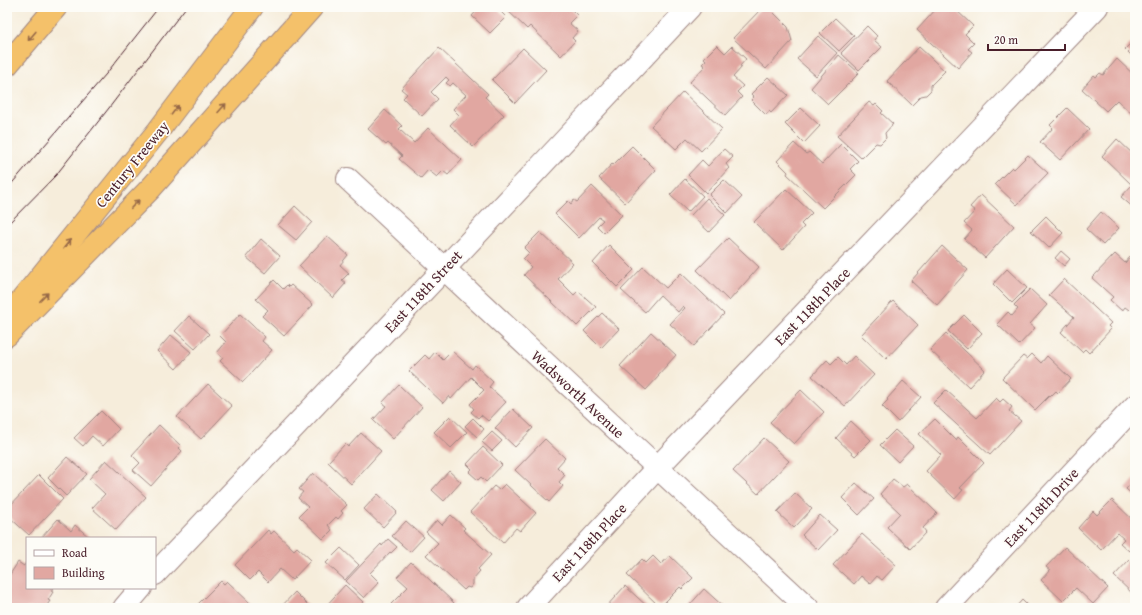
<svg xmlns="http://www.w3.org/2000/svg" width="1142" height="615" font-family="'Gentium Book Plus',serif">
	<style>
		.building { fill: #e1a7a1 }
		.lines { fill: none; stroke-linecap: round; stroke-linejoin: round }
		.minor-casing { stroke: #a08683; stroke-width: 24 }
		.highway-casing { stroke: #a08683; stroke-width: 24 }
		.minor { stroke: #fff; stroke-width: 22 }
		.highway { stroke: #f4c16a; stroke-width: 22 }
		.tram { stroke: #4a1f2b; stroke-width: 1 }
		.oneway { stroke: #966847 }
		.labels { text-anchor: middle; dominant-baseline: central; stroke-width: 3.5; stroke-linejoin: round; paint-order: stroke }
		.street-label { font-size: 15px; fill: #4a1f2b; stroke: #fdfcf7 }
	</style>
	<rect width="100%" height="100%" fill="#fdfcf7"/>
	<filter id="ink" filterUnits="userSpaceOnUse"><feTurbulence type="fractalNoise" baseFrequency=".025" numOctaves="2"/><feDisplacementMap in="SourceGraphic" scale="8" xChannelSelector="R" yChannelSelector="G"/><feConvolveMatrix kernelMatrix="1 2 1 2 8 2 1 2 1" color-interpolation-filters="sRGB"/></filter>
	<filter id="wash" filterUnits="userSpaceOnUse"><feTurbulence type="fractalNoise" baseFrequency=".012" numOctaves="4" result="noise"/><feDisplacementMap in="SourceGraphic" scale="16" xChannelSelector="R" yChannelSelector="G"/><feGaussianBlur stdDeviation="0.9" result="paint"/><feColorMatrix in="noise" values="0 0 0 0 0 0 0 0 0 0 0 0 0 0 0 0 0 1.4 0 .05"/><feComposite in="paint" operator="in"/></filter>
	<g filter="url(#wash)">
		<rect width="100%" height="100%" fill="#f6eddb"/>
		<g id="blocks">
			<g class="building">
				<polygon points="480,7 496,7 506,17 490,33 472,16"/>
				<polygon points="502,7 571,7 570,8 577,15 569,23 578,31 572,38 575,41 561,56 530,26 527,29 506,9 504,10"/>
				<polygon points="763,7 768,7 788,27 792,41 766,69 733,38"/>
				<polygon points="942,7 953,7 973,26 965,34 974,43 968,49 972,52 958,68 917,30 937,8 939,10"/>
				<polygon points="835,18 854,36 839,51 820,33"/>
				<polygon points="867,26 877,36 874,40 882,47 859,70 841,53"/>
				<polygon points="818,36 837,53 816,76 797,59"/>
				<polygon points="1135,39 1135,59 1125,49"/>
				<polygon points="717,45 725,53 732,46 746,59 740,66 742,67 733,77 743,86 737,92 742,97 725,115 690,82 705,66 702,64 706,60 704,58"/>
				<polygon points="919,47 945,71 931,85 931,90 926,95 921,96 912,105 887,81"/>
				<polygon points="439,48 488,94 485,97 504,115 473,147 450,125 459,115 453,109 466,95 453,83 450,86 446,83 449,80 446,77 431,92 438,99 422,116 403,98 407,94 401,89"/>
				<polygon points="523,48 546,70 515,103 492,80"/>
				<polygon points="839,55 859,73 828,104 811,88"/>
				<polygon points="1117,59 1135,76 1135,113 1133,115 1117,100 1106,111 1082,89 1094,75 1096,77 1100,73 1103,75"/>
				<polygon points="768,77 788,95 771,113 769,111 766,115 751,100 754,97 751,94"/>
				<polygon points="683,92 722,129 701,151 687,138 676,149 651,126"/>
				<polygon points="869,102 874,106 876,104 883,111 881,113 893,124 885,133 886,138 880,144 876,143 861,158 837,136"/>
				<polygon points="801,108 820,126 804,143 785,124"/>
				<polygon points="1067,108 1089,129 1060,160 1040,142 1053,128 1050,125"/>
				<polygon points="385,110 402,126 399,129 414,143 428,128 462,160 448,175 443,171 437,177 428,170 421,178 399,159 402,156 388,143 386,145 368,129"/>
				<polygon points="1117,139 1135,156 1135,209 1121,197 1132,185 1102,156"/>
				<polygon points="794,143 806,154 809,152 822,164 841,144 858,161 850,169 856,175 823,208 787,174 788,172 777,161"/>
				<polygon points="632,146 656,170 625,203 599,178 612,164 613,165"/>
				<polygon points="724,149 733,157 726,164 729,168 706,193 688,175 702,160 708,166"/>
				<polygon points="1028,155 1048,173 1017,205 995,184 1012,167 1014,169"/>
				<polygon points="685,179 703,196 688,212 670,195"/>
				<polygon points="724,180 742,197 727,213 709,195"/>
				<polygon points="592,186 622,215 604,233 597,226 603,220 599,217 579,238 555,214 568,201 571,204 574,200 577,202"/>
				<polygon points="786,189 812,213 801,224 804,227 783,250 754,222"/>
				<polygon points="981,195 1014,226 985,258 964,239 972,230 964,223 975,211 970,207"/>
				<polygon points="707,198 725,215 709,232 691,215"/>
				<polygon points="295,206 312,222 296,240 278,225"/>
				<polygon points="1101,212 1119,228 1103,245 1086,229"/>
				<polygon points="1046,216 1063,233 1049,248 1031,231"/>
				<polygon points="540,232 573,263 558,279 574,295 578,291 596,307 577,326 524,275 531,267 523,259 529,253 524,248"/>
				<polygon points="327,236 348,255 340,265 349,273 342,280 346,283 333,298 299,266"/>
				<polygon points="728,238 759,267 729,301 697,270"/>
				<polygon points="261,239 280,256 265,273 246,257"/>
				<polygon points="609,245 634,270 617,287 593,263"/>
				<polygon points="942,246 968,270 937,305 911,281"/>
				<polygon points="1061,251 1070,259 1064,266 1055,258"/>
				<polygon points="1115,254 1125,263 1130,257 1135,262 1135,304 1129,310 1125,307 1122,311 1110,300 1113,297 1092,278"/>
				<polygon points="643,267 666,288 681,273 724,314 694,346 670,324 685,308 683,306 678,312 660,295 645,312 621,290"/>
				<polygon points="1007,269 1027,288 1012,303 993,284"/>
				<polygon points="1064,279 1111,323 1108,326 1111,329 1089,353 1085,349 1082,352 1061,332 1074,317 1049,295"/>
				<polygon points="274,280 283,289 287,285 289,287 291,285 313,305 284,336 262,316 268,310 256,299"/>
				<polygon points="1030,289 1047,305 1030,324 1035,328 1019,345 997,324 1008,312 1012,316 1018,309 1014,305"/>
				<polygon points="893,301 918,325 886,359 861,335"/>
				<polygon points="602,313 619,329 601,348 584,331"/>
				<polygon points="240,314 265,337 262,341 272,350 243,382 220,361 223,358 217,353 226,342 220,336"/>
				<polygon points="964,315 982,333 967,349 948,331"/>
				<polygon points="189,316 209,334 195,349 175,331"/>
				<polygon points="651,332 676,355 658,375 659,376 646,390 620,366"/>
				<polygon points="946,333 985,370 969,387 930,350"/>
				<polygon points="171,335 191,352 176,369 157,351"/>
				<polygon points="452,351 472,369 475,365 493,382 489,387 506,402 488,421 481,415 478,418 471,412 474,409 470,404 484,390 471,377 451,399 449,396 443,403 409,371 425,355 429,359 435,352 443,360"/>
				<polygon points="1032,354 1041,363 1047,356 1071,379 1058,393 1056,391 1052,395 1051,394 1035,410 1002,378 1023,356 1027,359"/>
				<polygon points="854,356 874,375 845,406 812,376 827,360 831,364 838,357 846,365"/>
				<polygon points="903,381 921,397 898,422 882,406 888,400 887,399"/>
				<polygon points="208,384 232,406 201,439 177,417"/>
				<polygon points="399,385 422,407 393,439 373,420 386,406 382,403"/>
				<polygon points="801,390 824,412 794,444 770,422"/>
				<polygon points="946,390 977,418 996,398 1000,402 1003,399 1012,407 1009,411 1021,421 990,455 933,403"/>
				<polygon points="513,409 533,428 515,447 495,428"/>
				<polygon points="101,411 119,429 103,446 92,436 83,446 74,438"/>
				<polygon points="450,416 467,432 451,448 434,432"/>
				<polygon points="473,418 484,429 477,437 465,426"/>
				<polygon points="935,419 956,440 958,437 984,463 960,488 963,490 955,499 926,471 941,455 919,434"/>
				<polygon points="851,421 871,440 855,456 836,438"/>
				<polygon points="159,425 181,446 179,448 182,451 151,486 133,470 140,463 132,455"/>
				<polygon points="895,430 913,446 898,462 880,445"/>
				<polygon points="492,432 502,441 492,451 482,442"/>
				<polygon points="361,433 381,451 351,484 328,462 345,444 348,447"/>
				<polygon points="764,438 789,461 758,494 733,471"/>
				<polygon points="545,439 565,458 557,467 565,475 559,482 563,486 549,502 515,470"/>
				<polygon points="483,447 502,465 486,482 481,477 478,480 469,472 472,469 467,464"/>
				<polygon points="67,457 87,474 66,496 48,478"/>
				<polygon points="106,460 146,497 116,530 92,508 105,494 89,479"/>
				<polygon points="449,471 461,482 444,501 432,490"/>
				<polygon points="313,473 347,505 341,511 343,513 338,519 336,517 328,525 332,530 323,539 299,516 308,507 298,498 303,492 299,489"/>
				<polygon points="39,475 63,499 29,535 7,515 7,509"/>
				<polygon points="893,479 903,487 907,484 937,513 923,528 926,532 910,549 887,527 900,513 880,494"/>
				<polygon points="1135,479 1135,497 1126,489"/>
				<polygon points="856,483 874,499 859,515 842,498"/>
				<polygon points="505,484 536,513 520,531 516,528 503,543 470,512 494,486 499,490"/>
				<polygon points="795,493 812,509 794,528 777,512"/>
				<polygon points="378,494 397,512 383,527 364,509"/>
				<polygon points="1112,500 1135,522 1135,545 1129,551 1120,543 1124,539 1117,533 1101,550 1078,528 1093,511 1097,515"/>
				<polygon points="451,515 465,528 463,530 491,555 478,569 480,571 473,579 473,584 470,588 467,587 464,590 426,555 438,543 426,532 437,520 442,525"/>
				<polygon points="820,515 837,530 818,550 802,535"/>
				<polygon points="58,519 71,531 75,525 90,538 41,538"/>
				<polygon points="406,521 424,537 410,552 392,536"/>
				<polygon points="268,530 271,534 274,531 294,550 297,547 311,560 292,580 280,569 268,582 258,572 250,580 235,565"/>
				<polygon points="862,534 896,565 882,580 877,576 870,584 861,576 854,584 833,565"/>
				<polygon points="388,539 397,547 391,553 390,552 370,573 379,582 364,598 346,581 381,544 382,546"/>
				<polygon points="1065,547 1108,588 1093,604 1076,588 1063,601 1041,580 1050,570 1046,567"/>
				<polygon points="341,548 359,565 345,580 326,563"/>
				<polygon points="653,556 661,564 670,556 693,578 682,589 680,587 660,607 627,575 642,559 646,563"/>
				<polygon points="1129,560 1135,566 1135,592 1133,594 1114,576"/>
				<polygon points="27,561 27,588 53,588 51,591 53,592 48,600 50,601 45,608 10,608 7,606 7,579 18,562 24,566"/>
				<polygon points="411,562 454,603 450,608 395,608 391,604 408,587 397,577"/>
				<polygon points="221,581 224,584 227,581 253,606 251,608 202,608 198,604"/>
				<polygon points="345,585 363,602 358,608 324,608"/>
				<polygon points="625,586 649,608 605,608"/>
				<polygon points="704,589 725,608 687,608"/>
				<polygon points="295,592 311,608 280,608"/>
				<polygon points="1022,600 1030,608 1015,608"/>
			</g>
		</g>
	</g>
	<g filter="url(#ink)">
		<use href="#blocks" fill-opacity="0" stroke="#a08683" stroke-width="1"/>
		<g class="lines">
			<defs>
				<g id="minor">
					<polyline points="348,179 808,608"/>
					<polyline points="155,574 444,269 690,7"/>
					<polyline points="124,608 141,588"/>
					<polyline points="528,608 657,468 1097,7"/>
					<polyline points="946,608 1135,406"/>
				</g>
				<g id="highway">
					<polyline points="7,65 56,7"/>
					<polyline points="17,306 158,131 252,7"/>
					<polyline points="7,335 151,188 312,7"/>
				</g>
			</defs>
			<use href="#minor" class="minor-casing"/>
			<use href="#highway" class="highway-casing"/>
			<use href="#minor" class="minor"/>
			<use href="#highway" class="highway"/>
			<g class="tram">
				<polyline points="7,189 106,74 159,7"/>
				<polyline points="7,225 56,175 109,108 186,7"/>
			</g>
		</g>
		<defs><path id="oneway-shaft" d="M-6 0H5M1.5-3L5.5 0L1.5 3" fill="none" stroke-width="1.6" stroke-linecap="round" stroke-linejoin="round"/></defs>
		<g class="oneway">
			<use href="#oneway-shaft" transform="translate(32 36) rotate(130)"/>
			<use href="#oneway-shaft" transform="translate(222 108) rotate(-48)"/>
			<use href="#oneway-shaft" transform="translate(175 110) rotate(-53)"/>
			<use href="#oneway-shaft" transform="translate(135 204) rotate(-46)"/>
			<use href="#oneway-shaft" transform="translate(67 244) rotate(-51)"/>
			<use href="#oneway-shaft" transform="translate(44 297) rotate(-46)"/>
		</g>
	</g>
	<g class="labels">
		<g class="street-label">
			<text transform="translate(132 164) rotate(-51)">Century Freeway</text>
			<text transform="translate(423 291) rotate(-47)">East 118th Street</text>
			<text transform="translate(812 306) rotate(-46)">East 118th Place</text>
			<text transform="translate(578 394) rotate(43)">Wadsworth Avenue</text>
			<text transform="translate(1041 507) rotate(-47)">East 118th Drive</text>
			<text transform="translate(589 542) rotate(-47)">East 118th Place</text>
		</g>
	</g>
	<rect width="1142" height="615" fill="none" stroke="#fdfcf7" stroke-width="24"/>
	<rect x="26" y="537" width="130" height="52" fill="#fdfcf7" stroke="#b5a4a5"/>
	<rect x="34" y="550" width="20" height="6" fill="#ffffff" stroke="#b5a4a5"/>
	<text x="62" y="557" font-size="12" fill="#4a1f2b">Road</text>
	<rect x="34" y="567" width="20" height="12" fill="#e1a7a1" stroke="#b5a4a5"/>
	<text x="62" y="577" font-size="12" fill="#4a1f2b">Building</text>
	<path d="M988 44v6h77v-6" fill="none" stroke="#4a1f2b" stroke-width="2"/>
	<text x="994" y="44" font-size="12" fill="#4a1f2b" stroke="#fdfcf7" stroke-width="3" paint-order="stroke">20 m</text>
</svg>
